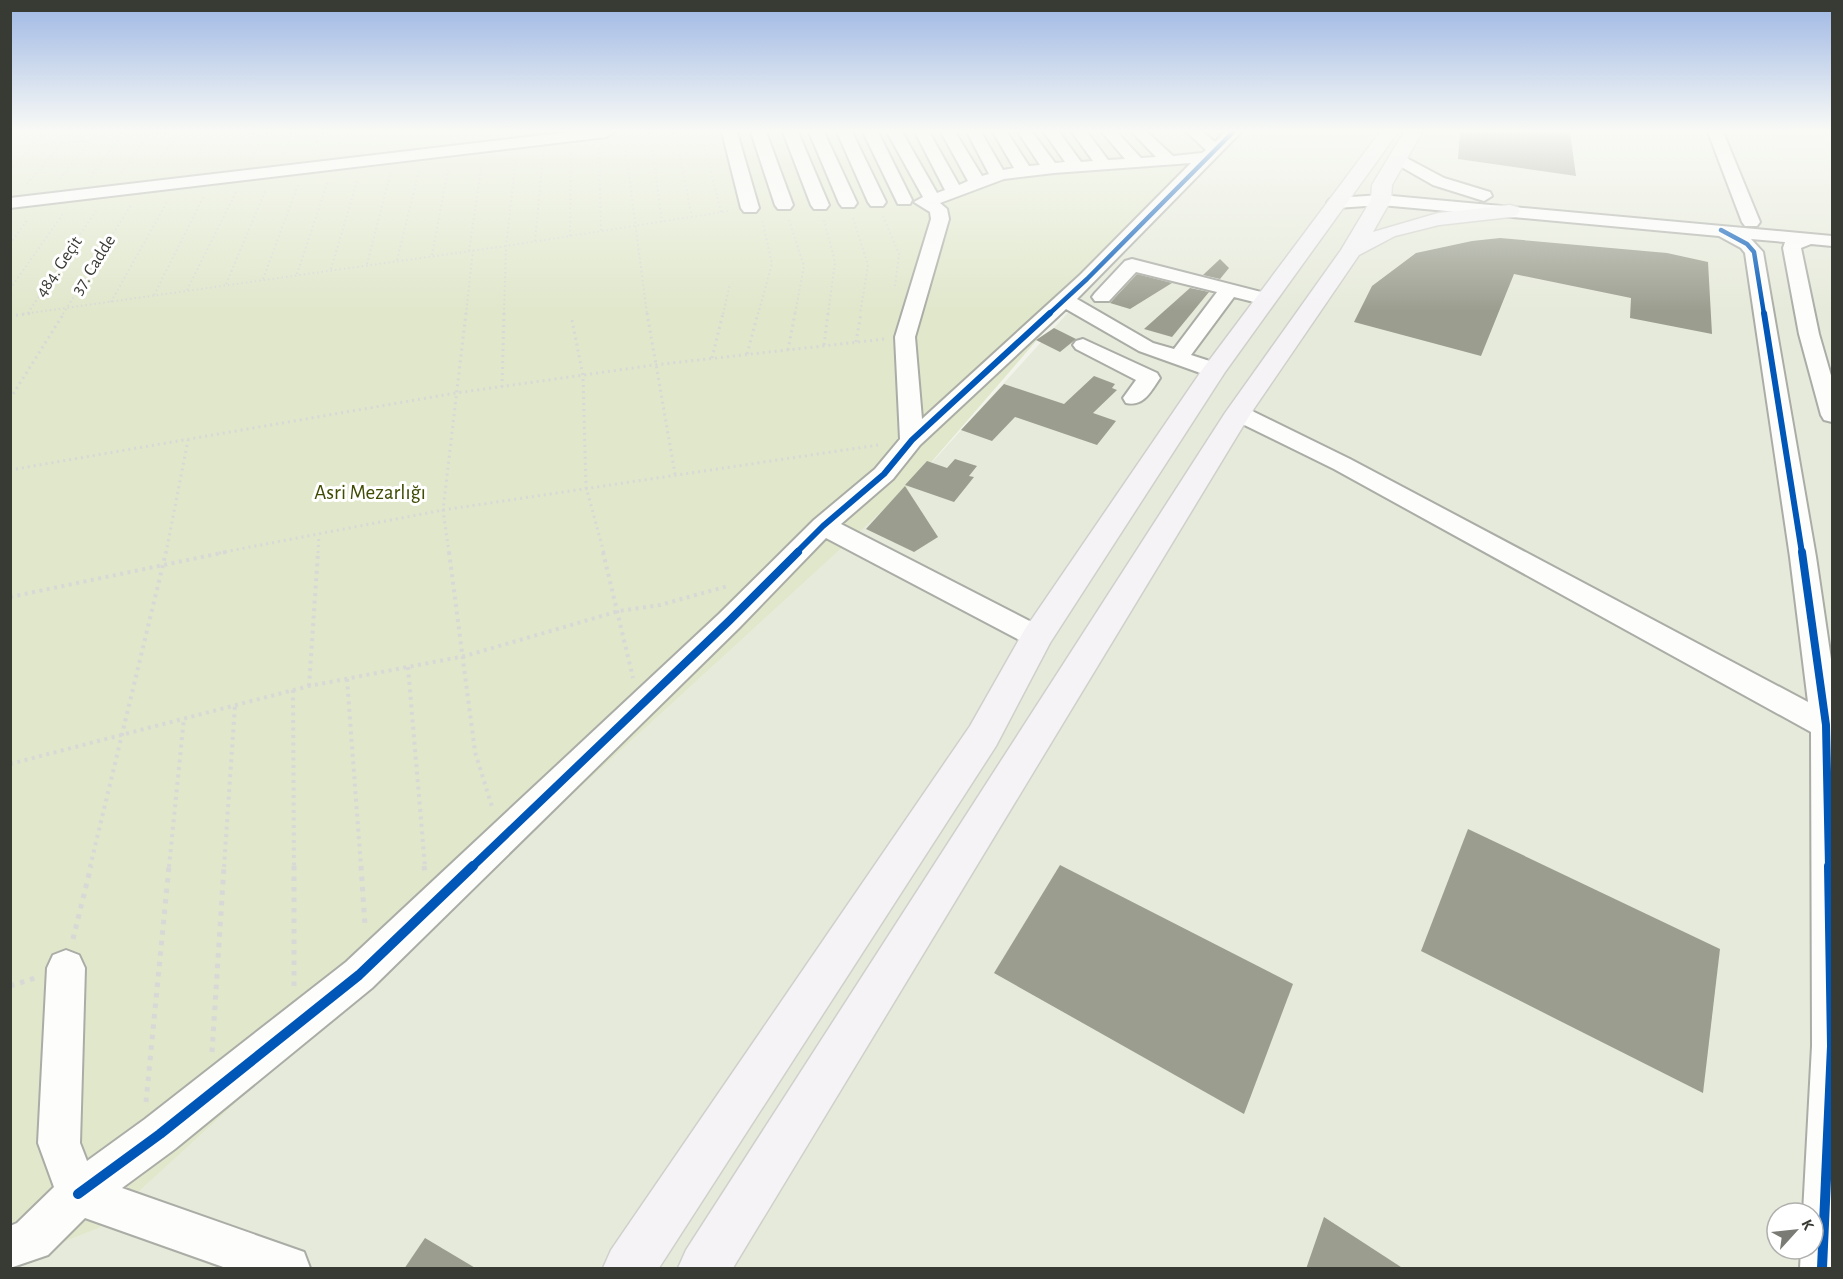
<svg xmlns="http://www.w3.org/2000/svg" width="1843" height="1279" font-family="'Alegreya Sans',sans-serif">
	<style>
		.built { fill: #e6eada; fill-rule: evenodd }
		.green { fill: #e0e7cb }
		.building { fill: #9b9e8f }
		.lines { fill: none; stroke-linecap: round; stroke-linejoin: round }
		.minor-casing { stroke: #aaaca6; stroke-width: 4 }
		.major-casing { stroke: #cfd0cb; stroke-width: 3 }
		.path-far3 { stroke: #d8d9d6; stroke-width: 2; stroke-dasharray: 1.5 3; stroke-linecap: butt }
		.path-far2 { stroke: #d8d9d6; stroke-width: 3; stroke-dasharray: 2 4; stroke-linecap: butt }
		.path-far1 { stroke: #d8d9d6; stroke-width: 4; stroke-dasharray: 3 4.5; stroke-linecap: butt }
		.path { stroke: #d8d9d6; stroke-width: 5; stroke-dasharray: 4.5 6; stroke-linecap: butt }
		.minor { fill: #fdfdfc; fill-rule: evenodd }
		.major { fill: #f5f3f6; fill-rule: evenodd }
		.cycleway-far3-casing { stroke: #fff; stroke-width: 7 }
		.cycleway-far2-casing { stroke: #fff; stroke-width: 9 }
		.cycleway-far1-casing { stroke: #fff; stroke-width: 12 }
		.cycleway-casing { stroke: #fff; stroke-width: 14 }
		.cycleway-far3 { stroke: #0057b8; stroke-width: 4.5 }
		.cycleway-far2 { stroke: #0057b8; stroke-width: 6 }
		.cycleway-far1 { stroke: #0057b8; stroke-width: 8 }
		.cycleway { stroke: #0057b8; stroke-width: 10 }
		.labels { text-anchor: middle; dominant-baseline: central; stroke-width: 6; stroke-linejoin: round; paint-order: stroke }
		.far-street-label { font-size: 18px; fill: #383a34; stroke: #fff }
		.park-label { font-size: 21px; fill: #414b04; stroke: #fff }
	</style>
	<rect width="100%" height="100%" fill="#f2f4ec"/>
	<path class="built" d="M1232 132H1832V1268H11V1263L99 1228 915 481ZM1777 1213H1813V1249H1777Z"/>
	<polygon class="green" points="11,132 1225,132 1152,207 915,481 99,1228 11,1263"/>
	<g class="building">
		<polygon points="1460,132 1570,132 1576,176 1458,159"/>
		<polygon points="1500,238 1667,253 1708,262 1712,334 1630,318 1631,298 1514,274 1481,356 1354,322 1372,286 1416,253 1472,241"/>
		<polygon points="1220,259 1229,268 1220,279 1203,275"/>
		<polygon points="1137,274 1172,283 1130,309 1110,303"/>
		<polygon points="1190,288 1209,292 1172,337 1144,329"/>
		<polygon points="1054,328 1076,339 1060,352 1036,340"/>
		<polygon points="1094,376 1115,384 1112,388 1117,390 1093,413 1116,421 1097,445 1015,417 992,441 961,430 1004,384 1064,404"/>
		<polygon points="955,459 977,466 969,476 974,477 954,502 905,485 927,461 947,468"/>
		<polygon points="905,486 938,537 914,552 866,529"/>
		<polygon points="1468,829 1720,949 1703,1093 1421,951"/>
		<polygon points="1060,865 1293,984 1244,1114 994,973"/>
		<polygon points="1324,1217 1404,1269 1306,1269"/>
		<polygon points="425,1238 477,1269 404,1269"/>
	</g>
	<g class="lines">
		<defs>
			<g id="minor">
				<polygon points="570,132 614,132 606,137 10,208 10,198"/>
				<polygon points="722,132 737,132 759,208 756,212 744,212 741,208"/>
				<polygon points="751,132 766,132 793,205 790,209 778,209 775,205"/>
				<polygon points="783,132 798,132 829,205 826,209 814,209 811,205"/>
				<polygon points="809,132 824,132 857,203 854,207 842,207 839,203"/>
				<polygon points="837,132 852,132 886,202 883,206 871,206 868,202"/>
				<polygon points="863,132 878,132 912,200 910,204 898,204 896,200"/>
				<path d="M887 132H902L937 193 945 190 915 132H929L959 185 968 181 941 132H955L982 176 989 174 967 132H981L1003 170 1014 168 993 132H1007L1029 166 1040 165 1018 132H1032L1055 163 1065 162 1044 132H1059L1081 162 1093 161 1072 132H1087L1108 160 1125 159 1102 132H1117L1141 158 1156 157 1132 132H1147L1173 156 1202 153 1206 150 1187 132H1203L1215 142 1225 132H1241L1077 299 1153 343 1174 349 1217 292 1136 272 1109 301H1095L1092 297 1095 293 1125 261 1132 259 1273 295 1276 299 1273 303 1266 305 1234 297 1191 355 1222 365 1225 370 1222 375 1214 376 1206 375 1139 351 1066 309 920 445 893 479 841 524 1047 630 1051 637 1047 644 1037 647 1027 644 826 538 739 628 372 988 175 1149 122 1188 304 1252 310 1268H226L85 1218 48 1255 10 1268V1226L17 1223 54 1187 38 1143 47 968 53 955 66 950 79 955 85 968 80 1143 87 1161 145 1119 346 962 719 614 814 520 875 469 900 439 895 337 931 219 930 212 914 202 923 197ZM1191 163 1080 275 922 419 915 337 949 219 947 209 940 203 1004 179 1054 173Z"/>
				<polygon points="1708,132 1723,132 1760,222 1757,226 1745,226 1742,222"/>
				<polygon points="1397,153 1444,178 1490,192 1492,196 1484,201 1433,185 1391,161 1389,158"/>
				<polygon points="1381,195 1832,236 1832,246 1811,244 1801,248 1819,334 1832,379 1832,422 1824,420 1821,415 1799,334 1783,248 1785,242 1751,239 1763,252 1816,557 1832,666 1832,1268 1800,1268 1801,1249 1813,1249 1813,1213 1803,1213 1812,1046 1811,732 1334,469 1230,418 1227,413 1230,408 1238,406 1246,408 1350,459 1808,702 1790,557 1745,253 1741,248 1719,236 1381,205 1336,208 1330,207 1327,203 1330,199 1336,198"/>
				<path d="M1083 339 1157 373 1160 378C1151 391 1144 407 1126 403L1123 398 1136 380 1076 349 1073 345 1076 341Z"/>
			</g>
			<g id="major">
				<polygon points="1380,132 1398,132 1225,372 1050,643 996,746 659,1268 603,1268 611,1250 970,726 1025,629 1202,370"/>
				<polygon points="1404,132 1422,132 1392,185 1391,200 1373,232 1438,213 1510,205 1517,207 1520,211 1517,215 1510,217 1439,225 1395,236 1359,255 1251,413 733,1268 678,1268 686,1250 1225,413 1341,250 1371,200 1372,185"/>
			</g>
		</defs>
		<use href="#minor" class="minor-casing"/>
		<use href="#major" class="major-casing"/>
		<g class="path-far3">
			<polyline points="650,132 662,222"/>
			<polyline points="675,132 692,217"/>
			<polyline points="701,132 721,212"/>
			<polyline points="624,137 647,314"/>
			<polyline points="369,145 372,132"/>
			<polyline points="10,148 172,132"/>
			<polyline points="339,148 345,132"/>
			<polyline points="599,148 601,231"/>
			<polyline points="312,150 320,132"/>
			<polyline points="283,154 292,132"/>
			<polyline points="252,158 264,132"/>
			<polyline points="222,162 238,132"/>
			<polyline points="193,166 210,132"/>
			<polyline points="154,168 179,132"/>
			<polyline points="10,170 45,132"/>
			<polyline points="121,173 148,134"/>
			<polyline points="90,177 124,132"/>
			<polyline points="60,179 97,132"/>
			<polyline points="27,184 71,132"/>
			<polyline points="883,216 899,254 895,286"/>
			<polyline points="853,218 868,265 860,314"/>
			<polyline points="789,220 804,266 795,314"/>
			<polyline points="824,220 835,262 828,314"/>
			<polyline points="570,236 571,153"/>
			<polyline points="535,241 543,155"/>
			<polyline points="10,244 28,219"/>
			<polyline points="469,251 482,162"/>
			<polyline points="432,255 448,169"/>
			<polyline points="397,260 419,171"/>
			<polyline points="367,264 390,175"/>
			<polyline points="331,269 358,178"/>
			<polyline points="297,274 328,181"/>
			<polyline points="263,279 298,185"/>
			<polyline points="226,284 266,189"/>
			<polyline points="10,289 63,214"/>
			<polyline points="187,290 236,192"/>
			<polyline points="154,295 204,196"/>
			<polyline points="111,302 167,202"/>
			<polyline points="28,313 97,209"/>
			<polyline points="23,314 506,246 729,211"/>
			<polyline points="63,314 131,205"/>
			<polyline points="466,314 473,250"/>
			<polyline points="504,314 506,246 516,158"/>
			<polyline points="723,314 730,284"/>
			<polyline points="758,314 772,264 762,219"/>
		</g>
		<g class="path-far2">
			<polyline points="647,313 675,474"/>
			<polyline points="10,316 33,313"/>
			<polyline points="572,320 583,376 586,487 604,553"/>
			<polyline points="856,342 861,313"/>
			<polyline points="824,345 828,313"/>
			<polyline points="788,350 795,313"/>
			<polyline points="747,354 758,313"/>
			<polyline points="712,358 723,313"/>
			<polyline points="502,387 504,313"/>
			<polyline points="10,399 64,313"/>
			<polyline points="10,470 456,393 654,365 885,339"/>
			<polyline points="166,553 188,440"/>
			<polyline points="219,553 443,510 878,445"/>
			<polyline points="318,553 319,535"/>
			<polyline points="449,553 443,510 466,313"/>
		</g>
		<g class="path-far1">
			<polyline points="449,552 475,752 493,810"/>
			<polyline points="603,552 633,678"/>
			<polyline points="10,597 226,552"/>
			<polyline points="408,667 425,867"/>
			<polyline points="347,679 361,867"/>
			<polyline points="309,686 318,552"/>
			<polyline points="293,690 294,867"/>
			<polyline points="10,764 309,686 465,656 619,611 660,605 728,586"/>
			<polyline points="90,867 166,552"/>
			<polyline points="169,867 184,718"/>
			<polyline points="224,867 235,705"/>
		</g>
		<g class="path">
			<polyline points="294,866 294,986"/>
			<polyline points="361,866 365,926"/>
			<polyline points="424,866 425,873"/>
			<polyline points="73,939 91,866"/>
			<polyline points="10,986 35,978"/>
			<polyline points="212,1052 224,866"/>
			<polyline points="146,1102 169,866"/>
		</g>
		<use href="#minor" class="minor"/>
		<use href="#major" class="major"/>
		<defs>
			<g id="cycleway-far3">
				<polyline points="1721,230 1747,244 1754,252 1764,314"/>
				<polyline points="1049,314 1087,279 1233,132"/>
			</g>
			<g id="cycleway-far2">
				<polyline points="1764,313 1802,553"/>
				<polyline points="796,553 823,526 884,474 912,440 1050,313"/>
			</g>
			<g id="cycleway-far1">
				<polyline points="1802,552 1826,725 1829,867"/>
				<polyline points="472,867 729,621 798,552"/>
			</g>
			<g id="cycleway">
				<polyline points="78,1194 160,1134 359,975 473,866"/>
				<polyline points="1822,1268 1832,1046 1829,866"/>
			</g>
		</defs>
		<use href="#cycleway-far3" class="cycleway-far3-casing"/>
		<use href="#cycleway-far2" class="cycleway-far2-casing"/>
		<use href="#cycleway-far1" class="cycleway-far1-casing"/>
		<use href="#cycleway" class="cycleway-casing"/>
		<use href="#cycleway-far3" class="cycleway-far3"/>
		<use href="#cycleway-far2" class="cycleway-far2"/>
		<use href="#cycleway-far1" class="cycleway-far1"/>
		<use href="#cycleway" class="cycleway"/>
	</g>
	<linearGradient id="sky" x2="0" y2="1"><stop stop-color="#9eb7e4"/><stop offset="0.42" stop-color="#f9faf6"/><stop offset="1" stop-color="#f9faf6" stop-opacity="0"/></linearGradient>
	<rect width="1843" height="311" fill="url(#sky)"/>
	<g class="labels">
		<g class="far-street-label">
			<text transform="translate(94 265) rotate(-58)">37. Cadde</text>
			<text transform="translate(59 267) rotate(-56)">484. Geçit</text>
		</g>
		<g class="park-label">
			<text x="370" y="492">Asri Mezarlığı</text>
		</g>
	</g>
	<rect width="1843" height="1279" fill="none" stroke="#383a34" stroke-width="24"/>
	<g transform="translate(1795 1231) rotate(63)"><circle r="28" fill="#ffffff" stroke="#afb0ae" stroke-width="1.5"/>
	<path d="M0-4.5L10 22L0 15L-10 22Z" fill="#797b74"/>
	<text y="-9" font-size="16" font-weight="bold" text-anchor="middle" fill="#383a34">K</text>
	</g>
</svg>
